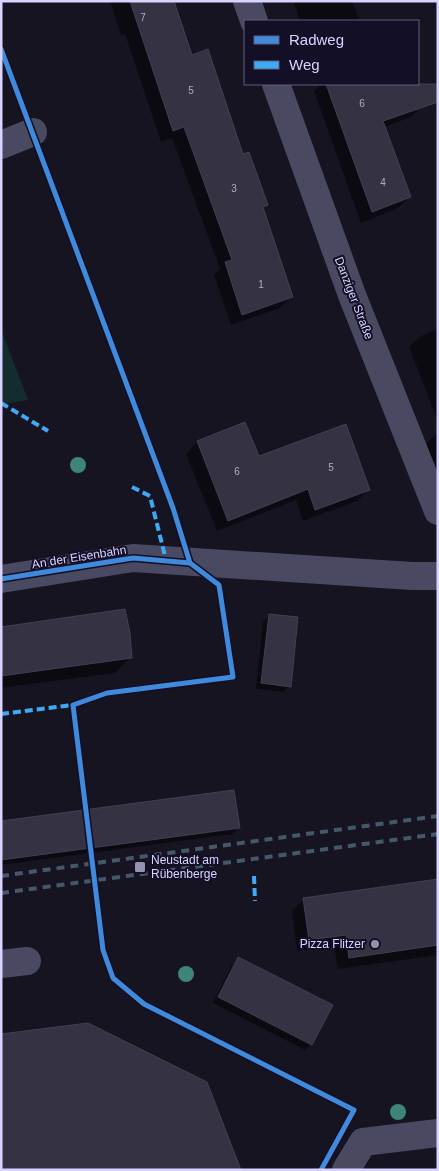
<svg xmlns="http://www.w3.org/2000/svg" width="439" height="1171" font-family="Arial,sans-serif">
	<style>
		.green { fill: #132c2d }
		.shadow { fill: #0007 }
		.building { fill: #343243; stroke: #433f54 }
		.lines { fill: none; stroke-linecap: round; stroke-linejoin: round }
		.minor { stroke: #4a4962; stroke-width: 28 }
		.rail { stroke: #43596b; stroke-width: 4; stroke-dasharray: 8 6; stroke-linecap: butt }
		.quiet { stroke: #3fa9f5; stroke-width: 4; stroke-dasharray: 8 4; stroke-linecap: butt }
		.cycleway-casing { stroke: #130f26; stroke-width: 8 }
		.cycleway { stroke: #408adc; stroke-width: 5 }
		.tree { fill: #3e8478 }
		.poi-dot { fill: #9591b1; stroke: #130f26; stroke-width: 2 }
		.labels { text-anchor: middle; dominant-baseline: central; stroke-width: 4; stroke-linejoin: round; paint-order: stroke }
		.number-label { font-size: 10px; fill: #b0acd0 }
		.street-label { font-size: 12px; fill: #d9d4ff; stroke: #130f26 }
		.poi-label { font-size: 12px; fill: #d9d4ff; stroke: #130f26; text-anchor: start }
	</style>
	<rect width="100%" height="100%" fill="#161421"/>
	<polygon class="green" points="1,329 28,400 1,405"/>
	<g class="shadow">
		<polygon points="110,1 173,1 192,56 267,205 263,209 292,297 280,308 231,325 214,275 220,269 172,138 161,142 125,34 121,35"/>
		<polygon points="293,1 352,1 360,21 300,21"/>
		<polygon points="321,84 415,84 422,106 411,117 384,127 410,197 398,208 361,223 314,91"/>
		<polygon points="438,329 438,421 409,347 421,336"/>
		<polygon points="244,423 258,458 369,489 357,501 303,521 296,500 217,531 186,454 197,442"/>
		<polygon points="438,432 438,480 425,445"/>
		<polygon points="269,615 290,686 283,692 256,689 263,622"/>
		<polygon points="1,628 130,658 115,673 1,688"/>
		<polygon points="1,822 238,828 232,834 1,865"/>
		<polygon points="438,881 438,955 338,969 334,946 297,951 292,911 304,899"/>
		<polygon points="239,958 311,1044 305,1050 213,1003 232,965"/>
	</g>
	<g class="building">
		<polygon points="130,1 174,1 192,55 208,49 243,154 249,152 268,205 263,207 293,297 242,315 225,262 232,260 184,127 173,131"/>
		<polygon points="326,84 438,84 438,102 383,121 411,197 372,212"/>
		<polygon points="245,422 259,456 346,424 370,490 315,510 308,489 228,521 197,441"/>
		<polygon points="125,609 130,633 132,658 1,676 1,627"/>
		<polygon points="269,614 298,617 291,687 261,683"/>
		<polygon points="234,790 240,828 1,860 1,821"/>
		<polygon points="438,879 438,945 349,958 346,935 309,940 303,898"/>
		<polygon points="238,957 333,1005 312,1045 218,997"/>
		<polygon points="88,1023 207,1082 241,1170 1,1170 1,1034"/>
	</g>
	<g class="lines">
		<g class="minor">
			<polyline points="247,1 254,21"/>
			<polyline points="276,84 352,295 438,511"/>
			<polyline points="1,145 33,132"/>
			<polyline points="1,579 133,558 412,576 438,576"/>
			<polyline points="1,964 27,961"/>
			<polyline points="346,1170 363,1142 438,1133"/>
		</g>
		<g class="rail">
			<polyline points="1,876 438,816"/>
			<polyline points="1,893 438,834"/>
		</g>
		<g class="quiet">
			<polyline points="1,403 48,431"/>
			<polyline points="132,487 150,496 166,560"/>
			<polyline points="1,714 73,705 74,708"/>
			<polyline points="254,876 255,901"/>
		</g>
		<defs>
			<g id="cycleway">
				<polyline points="1,49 173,508 190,563 219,585 233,677 107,693 73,705 103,950 113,978 144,1004 354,1110 321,1170"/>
				<polyline points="1,579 133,558 190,563"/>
			</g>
		</defs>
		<use href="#cycleway" class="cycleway-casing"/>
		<use href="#cycleway" class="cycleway"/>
	</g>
	<g class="tree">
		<circle cx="78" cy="465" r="8"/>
		<circle cx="186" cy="974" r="8"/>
		<circle cx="398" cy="1112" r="8"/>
	</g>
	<g class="poi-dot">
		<rect x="134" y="861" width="12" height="12" rx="2.5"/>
		<circle cx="375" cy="944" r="5"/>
	</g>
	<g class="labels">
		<g class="number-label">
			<text x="143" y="17">7</text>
			<text x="191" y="90">5</text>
			<text x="362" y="103">6</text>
			<text x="383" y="182">4</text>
			<text x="234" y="188">3</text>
			<text x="261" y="284">1</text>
			<text x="331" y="467">5</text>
			<text x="237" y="471">6</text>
		</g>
		<g class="street-label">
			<text transform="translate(354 298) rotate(69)">Danziger Straße</text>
			<text transform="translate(79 557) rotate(-9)">An der Eisenbahn</text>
		</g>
		<g class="poi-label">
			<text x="151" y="860">Neustadt am<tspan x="151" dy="14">Rübenberge</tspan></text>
			<text x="365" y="944" text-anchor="end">Pizza Flitzer</text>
		</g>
	</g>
	<rect width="439" height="1171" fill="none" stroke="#d9d4ff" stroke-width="5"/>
	<rect x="244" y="20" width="175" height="65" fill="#130f26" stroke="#625e7d"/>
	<rect x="254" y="36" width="25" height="8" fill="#408adc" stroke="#625e7d"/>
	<text x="289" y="45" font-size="15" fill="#d9d4ff">Radweg</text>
	<rect x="254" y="61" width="25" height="8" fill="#3fa9f5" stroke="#625e7d"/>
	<text x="289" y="70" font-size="15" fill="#d9d4ff">Weg</text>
</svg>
